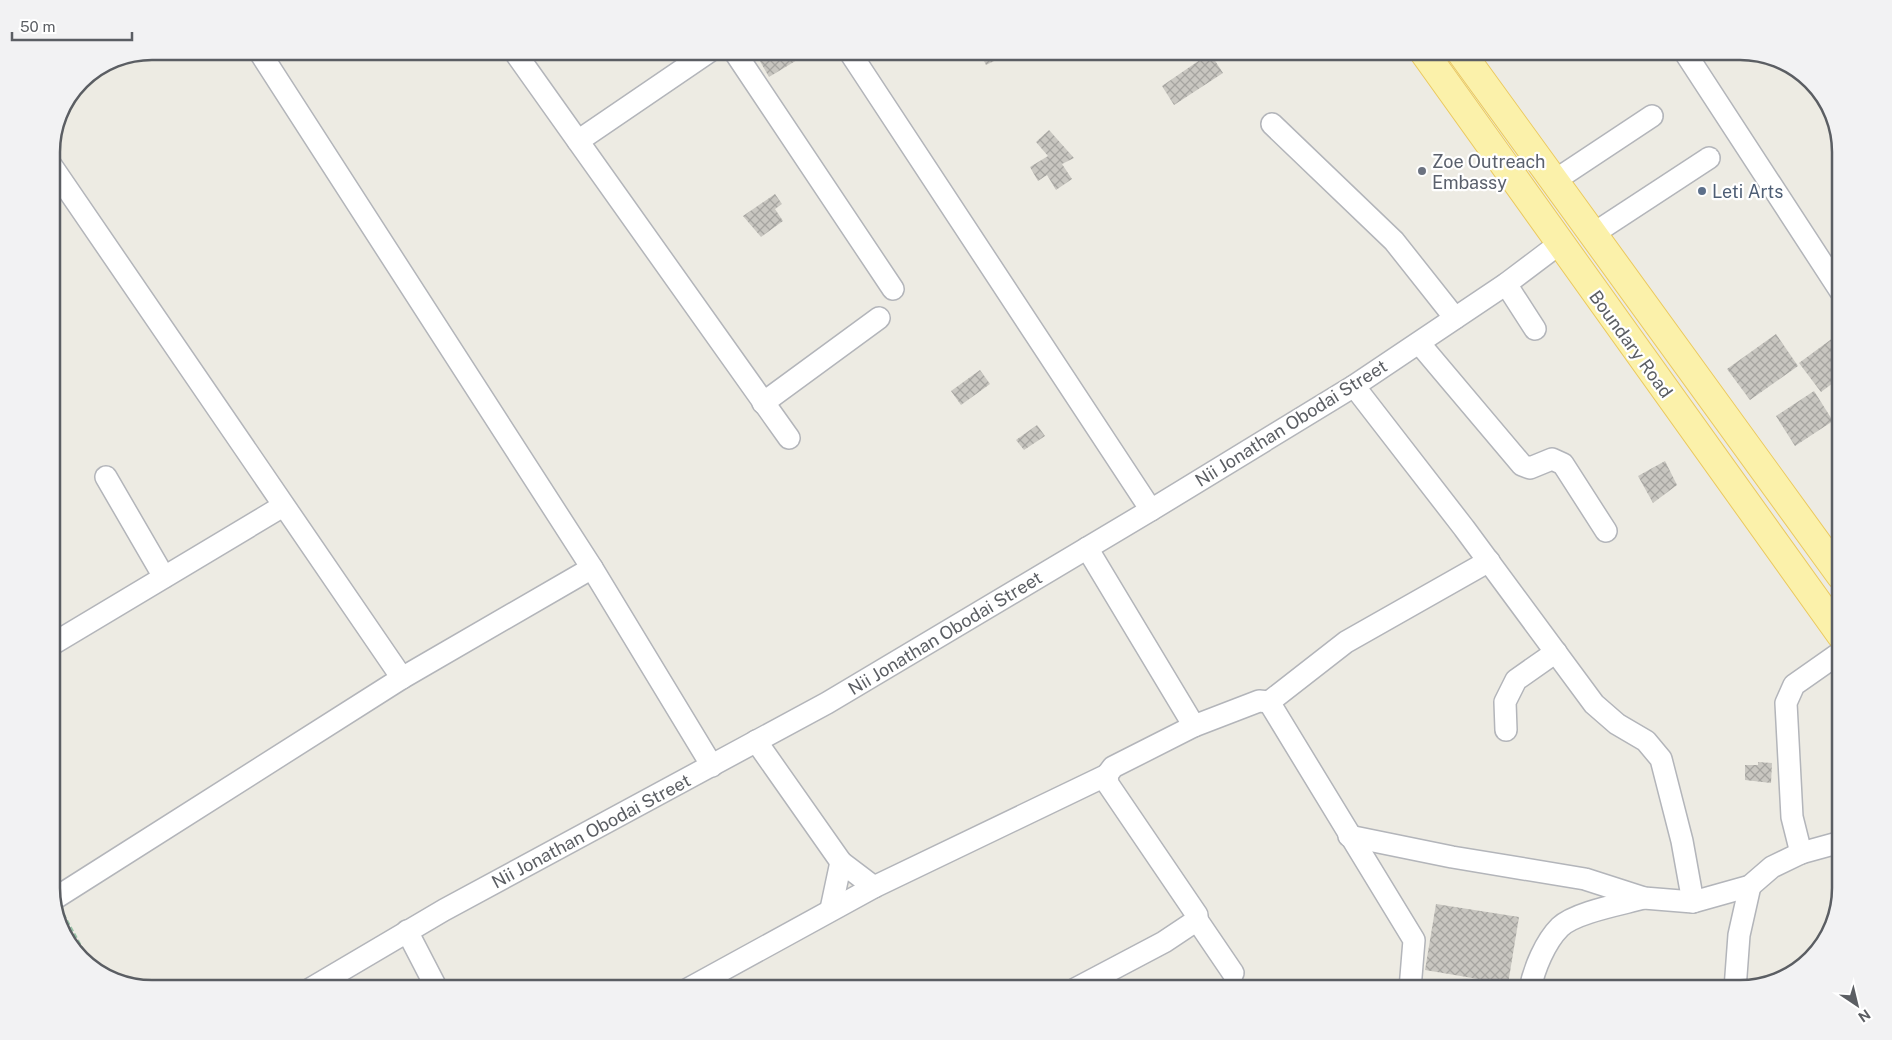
<svg xmlns="http://www.w3.org/2000/svg" width="1892" height="1040" font-family="'Public Sans',sans-serif">
	<style>
		.building { fill: url(#building-cross-hatch) }
		.lines { fill: none; stroke-linecap: round; stroke-linejoin: round }
		.minor-casing { stroke: #b3b5ba; stroke-width: 24 }
		.major-casing { stroke: #ebc95e; stroke-width: 30 }
		.path { stroke: #9ac4a8; stroke-width: 3; stroke-dasharray: 5 2.5; stroke-linecap: butt }
		.minor { stroke: #fff; stroke-width: 21 }
		.major { stroke: #fbf1aa; stroke-width: 28 }
		.worship-dot { fill: #6b7280; stroke: #fff; stroke-width: 2 }
		.service-dot { fill: #5c6f8a; stroke: #fff; stroke-width: 2 }
		.labels { text-anchor: middle; dominant-baseline: central; stroke-width: 4.5; stroke-linejoin: round; paint-order: stroke }
		.worship-label { font-size: 18px; fill: #5b616d; stroke: #fff; text-anchor: start }
		.service-label { font-size: 18px; fill: #4e5e75; stroke: #fff; text-anchor: start }
		.street-label { font-size: 18px; fill: #5b5e63; stroke: #fff }
		.rim { fill: none; stroke: #5b5e63; stroke-width: 2.5 }
	</style>
	<defs>
		<pattern id="building-cross-hatch" width="8" height="8" patternUnits="userSpaceOnUse" patternTransform="scale(1.25)"><rect width="8" height="8" fill="#c8c6c0"/><path d="M0 0l8 8M0 8l8-8" fill="none" stroke="#a5a4a0"/></pattern>
	</defs>
	<rect width="100%" height="100%" fill="#edebe3"/>
	<g class="building">
		<polygon points="754,51 812,51 769,77"/>
		<polygon points="979,51 1015,51 986,65"/>
		<polygon points="1210,53 1223,73 1174,105 1162,86"/>
		<polygon points="1049,130 1074,158 1062,164 1072,179 1056,190 1047,175 1038,181 1030,167 1048,156 1036,142"/>
		<polygon points="775,194 782,204 775,209 783,221 761,237 743,216"/>
		<polygon points="1841,332 1841,377 1821,392 1799,363"/>
		<polygon points="1776,334 1798,366 1750,400 1727,369"/>
		<polygon points="980,370 990,384 961,405 951,391"/>
		<polygon points="1814,391 1833,421 1795,446 1776,416"/>
		<polygon points="1037,425 1045,436 1024,450 1016,440"/>
		<polygon points="1665,461 1677,485 1653,503 1638,476"/>
		<polygon points="1758,762 1772,763 1771,783 1745,780 1745,765 1758,765"/>
		<polygon points="1436,904 1519,917 1508,984 1425,970"/>
	</g>
	<g class="lines">
		<defs>
			<g id="minor">
				<polyline points="259,51 592,568 712,766"/>
				<polyline points="514,51 789,438"/>
				<polyline points="734,51 893,289"/>
				<polyline points="849,51 1151,510"/>
				<polyline points="1684,51 1841,292"/>
				<polyline points="1272,124 1394,241 1455,318"/>
				<polyline points="578,141 710,51"/>
				<polyline points="51,165 402,678"/>
				<polyline points="1554,181 1652,116"/>
				<polyline points="1593,234 1709,158"/>
				<polyline points="1506,284 1535,329"/>
				<polyline points="1419,343 1522,465 1530,468 1552,459 1563,464 1606,531"/>
				<polyline points="1354,386 1464,528 1594,704 1617,724 1646,741 1661,759 1682,841 1693,902"/>
				<polyline points="763,403 879,318"/>
				<polyline points="106,477 164,577"/>
				<polyline points="1087,548 1194,726 1259,701 1269,702 1414,940 1410,989"/>
				<polyline points="51,645 283,506"/>
				<polyline points="1269,702 1346,642 1489,561"/>
				<polyline points="1506,730 1505,702 1516,680 1556,652"/>
				<polyline points="756,741 841,862"/>
				<polyline points="1349,836 1452,857 1585,879 1644,898 1693,902 1750,886 1772,867 1801,853 1841,842"/>
				<polyline points="1801,853 1792,817 1786,703 1794,685 1841,652"/>
				<polyline points="51,894 54,899 402,678 592,568"/>
				<polyline points="831,909 841,862 874,887"/>
				<polyline points="1197,920 1233,973"/>
				<polyline points="407,931 437,989"/>
				<polyline points="310,989 444,910 827,703 1151,510 1354,386 1506,284 1559,244"/>
				<polyline points="688,989 874,887 1107,775"/>
				<polyline points="1075,989 1164,942 1197,920 1197,915 1108,784 1107,775 1113,767 1194,726"/>
				<path d="M1530 989C1534 969 1545 942 1560 927 1576 912 1623 904 1644 898"/>
				<polyline points="1735,989 1739,935 1750,886"/>
			</g>
			<g id="major">
				<polyline points="1423,51 1841,635"/>
				<polyline points="1460,51 1841,576"/>
			</g>
		</defs>
		<use href="#minor" class="minor-casing"/>
		<use href="#major" class="major-casing"/>
		<polyline class="path" points="63,914 90,963"/>
		<use href="#minor" class="minor"/>
		<use href="#major" class="major"/>
	</g>
	<circle class="worship-dot" cx="1422" cy="171" r="5"/>
	<circle class="service-dot" cx="1702" cy="191" r="5"/>
	<g class="labels">
		<g class="worship-label">
			<text x="1432" y="161">Zoe Outreach<tspan x="1432" dy="21">Embassy</tspan></text>
		</g>
		<g class="service-label">
			<text x="1712" y="191">Leti Arts</text>
		</g>
		<g class="street-label">
			<text transform="translate(1631 344) rotate(54)">Boundary Road</text>
			<text transform="translate(1291 423) rotate(-32)">Nii Jonathan Obodai Street</text>
			<text transform="translate(945 633) rotate(-31)">Nii Jonathan Obodai Street</text>
			<text transform="translate(591 831) rotate(-28)">Nii Jonathan Obodai Street</text>
		</g>
	</g>
	<path d="M0 0H1892V1040H0ZM152 60H1740A92 92 0 0 1 1832 152V888A92 92 0 0 1 1740 980H152A92 92 0 0 1 60 888V152A92 92 0 0 1 152 60Z" fill="#f2f2f3" fill-rule="evenodd"/>
	<path class="rim" d="M152 60H1740A92 92 0 0 1 1832 152V888A92 92 0 0 1 1740 980H152A92 92 0 0 1 60 888V152A92 92 0 0 1 152 60Z"/>
	<g transform="translate(1857 1005) rotate(145)" stroke="#ffffff" stroke-width="4" paint-order="stroke">
	<path d="M0-4L9 19L0 12L-9 19Z" fill="#5b5e63"/>
	<text y="-8" font-size="14" font-weight="bold" text-anchor="middle" fill="#5b5e63">N</text>
	</g>
	<path d="M12 32v8h120v-8" fill="none" stroke="#5b5e63" stroke-width="2.5"/>
	<text x="20" y="32" font-size="15" fill="#5b5e63" stroke="#ffffff" stroke-width="4" paint-order="stroke">50 m</text>
</svg>
